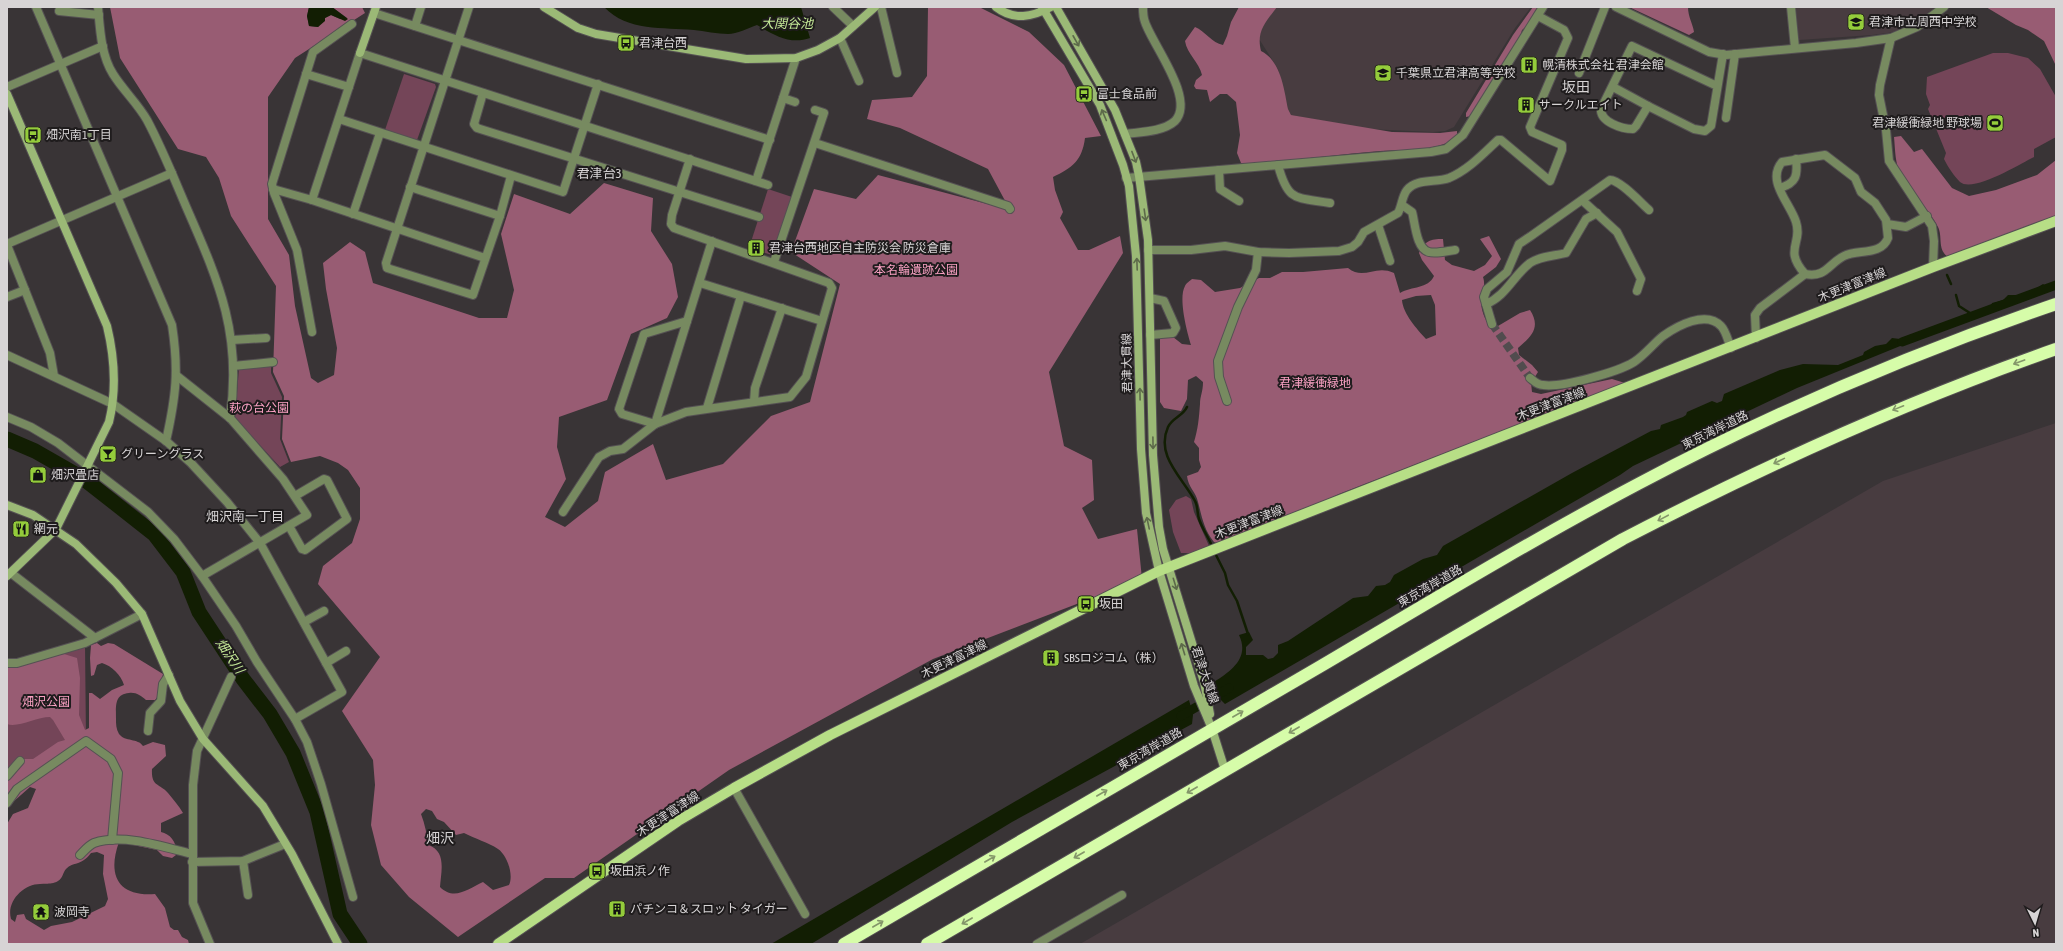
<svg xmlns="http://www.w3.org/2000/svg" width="2063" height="951" font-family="'Asap Condensed','Noto Sans JP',sans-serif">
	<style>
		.built { fill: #483c40 }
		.green { fill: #744558 }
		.forest { fill: #985c73; fill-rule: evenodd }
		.water { fill: #121e03 }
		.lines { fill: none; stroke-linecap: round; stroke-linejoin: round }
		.stream { stroke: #121e03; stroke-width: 2.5 }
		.canal { stroke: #121e03; stroke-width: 9 }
		.river { stroke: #121e03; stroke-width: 15 }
		.street-tunnel { stroke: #514c4e; stroke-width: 8; stroke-dasharray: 8 4; stroke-linecap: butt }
		.street-casing { stroke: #555153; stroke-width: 10 }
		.secondary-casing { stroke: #555153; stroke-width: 10 }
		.primary-casing { stroke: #555153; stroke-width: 12 }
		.highway-casing { stroke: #555153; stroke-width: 14 }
		.street { stroke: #778a60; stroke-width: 8 }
		.secondary { stroke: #9bb976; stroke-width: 8 }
		.primary { stroke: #b7de86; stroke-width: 10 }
		.highway { stroke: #d6fca9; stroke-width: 12 }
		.oneway { stroke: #5d6a4a }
		.oneway2 { stroke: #84976a }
		.labels { text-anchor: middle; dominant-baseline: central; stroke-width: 4; stroke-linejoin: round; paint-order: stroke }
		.poi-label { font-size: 12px; fill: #d7d4d5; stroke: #1f1c1d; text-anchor: start }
		.park-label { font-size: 12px; fill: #faa1c3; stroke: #1f1c1d }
		.street-label { font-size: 12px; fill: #d7d4d5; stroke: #1f1c1d }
		.water-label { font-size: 13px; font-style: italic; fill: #c4e997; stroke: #1f1c1d }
		.neighbourhood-label { font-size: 13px; fill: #d7d4d5; stroke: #1f1c1d }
		.quarter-label { font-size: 14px; fill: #d7d4d5; stroke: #1f1c1d }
	</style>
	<rect width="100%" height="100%" fill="#393436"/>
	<g class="built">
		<polygon points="1272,7 1531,7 1515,28 1454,127 1445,131 1433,132 1367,129 1291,115 1288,109 1278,69 1256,34"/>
		<polygon points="1796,7 1935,7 1921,18 1895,32 1872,35 1799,40"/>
		<polygon points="2056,423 2056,944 1080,944 1883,481"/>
	</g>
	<g class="green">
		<path d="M1993 53H2008L2028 58 2040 69 2056 97V137L2034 149V157C2020 164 1973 193 1960 182 1954 176 1948 167 1944 159L1946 153 1928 109 1930 105 1926 94 1927 77Z"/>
		<polygon points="404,74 435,84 436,87 417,140 385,130"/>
		<polygon points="768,189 792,197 775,254 772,255 749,248"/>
		<polygon points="271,365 271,373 282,397 280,439 289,462 280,467 235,418 239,368"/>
		<polygon points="1186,496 1191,499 1194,512 1209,546 1194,553 1181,553 1173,532 1169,510 1176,500"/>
		<polygon points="85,643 86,741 7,799 7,659 17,663"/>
	</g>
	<g class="forest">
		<path d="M110 7H309L307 16 309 26 318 27 325 18 331 15 340 19 347 18 332 7H362L365 13 295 58 268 97V219L289 255 295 306 311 378 318 383 334 375 337 348 326 289 323 263 350 242 365 252 373 283 479 318H507L514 290 501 234 514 194 570 214 604 183 653 198 651 231 672 264 678 297 667 318 631 334 607 400 559 417 557 447 566 479 545 517 565 527 598 501 605 472 653 444 666 480 723 464 771 416 810 402 840 284 791 252 814 189 856 199 878 175 1010 210 988 169 900 128 867 119 872 100 912 97 927 76 928 7H979L1029 32 1064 65 1101 136 1085 138C1082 161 1072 168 1053 177L1055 190 1063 212 1060 218 1078 250H1089L1120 236 1123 253 1049 372 1064 446 1092 460 1094 500 1082 508 1098 539 1137 529 1142 579 933 659 729 770 574 878H545L458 937 409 897 381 865 371 825 375 785 373 760 342 711 380 657 318 584 323 566 352 543 360 519V488L348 470 338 463 320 456 291 462 282 439 284 396 273 372 276 286 231 216 219 178 206 157 178 149 120 58ZM426 809 432 811 437 819 444 822 456 835 464 833C475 839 488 842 498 849 507 855 514 875 509 885L493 890 483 882C468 889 454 901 440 887 441 872 447 851 428 845 427 835 425 824 421 814Z"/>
		<path d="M1239 7H1277C1266 22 1256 31 1261 51 1281 61 1284 89 1288 109L1291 115 1392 132 1440 133 1457 131V138C1433 152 1407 149 1380 151 1336 155 1292 160 1249 164L1241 163 1237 153 1240 135 1236 102 1227 94H1220L1210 102 1207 90 1196 89 1194 86 1196 80 1202 75C1199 62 1187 54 1185 41L1195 27C1205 31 1212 43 1223 45L1227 36 1231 22Z"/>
		<polygon points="1533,7 1539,7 1528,25 1522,30 1520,37 1471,116 1466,117 1466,113 1513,35"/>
		<path d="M1629 7H1688C1688 17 1693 24 1694 32L1689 35Z"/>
		<polygon points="1986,7 2056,7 2056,66 2044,41 2028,30 2016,25"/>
		<path d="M1901 136 1914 152 1922 149 1952 188 1969 196 1996 190 2037 175 2056 160V216L1948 257C1937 249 1943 237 1938 227 1928 207 1904 187 1898 168 1895 158 1895 147 1894 137Z"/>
		<path d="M1489 236 1501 259 1496 267 1483 277C1486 286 1482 291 1481 299 1481 308 1483 315 1487 322L1498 326 1520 313 1530 310C1541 327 1532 336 1518 348L1519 355 1532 365 1538 372 1531 383 1532 392 1541 394 1612 379 1625 383 1339 494 1317 504 1217 543 1214 542C1204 530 1202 517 1198 502 1196 492 1188 487 1187 476L1198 472 1201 467 1199 460V448L1194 442C1198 429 1199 418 1200 404 1200 396 1203 392 1203 382L1196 376 1188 380 1187 399 1181 411 1164 408 1160 402V338L1173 337 1182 344 1191 345C1187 332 1178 298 1185 286 1186 283 1190 281 1192 279L1201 280 1215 292 1240 288 1259 278H1270L1282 272H1303L1348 268C1364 281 1375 264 1394 273L1400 293C1412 286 1428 289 1434 276L1422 260 1419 253C1425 241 1430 239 1443 239L1445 260 1452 265 1474 271 1485 265 1492 256 1480 239ZM1431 295 1435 305 1436 335 1426 339C1417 329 1403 314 1402 300L1416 296Z"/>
		<path d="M97 643 101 646 108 643 114 644 163 674 159 695 155 700H146C141 696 136 692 129 693 114 694 116 707 116 719 116 724 116 729 119 734 125 742 138 738 143 746L153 742 165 745 166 756 152 769C151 787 159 783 168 793 173 799 179 806 183 813L161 823V832C171 834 178 844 176 855L172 858 163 856 157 850 119 842C107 875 118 897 155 894L165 908 170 927 174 930H178L182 937 188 940 189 944H7V824L13 814 28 808 36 789 30 787 13 802 8 801 7 771 21 759H33L58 742 65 740 53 720 50 717C36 717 18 728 7 724V664L14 665 64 654 77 658 80 678 79 715 85 730 89 728V693H92L100 699 112 690 124 685C121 675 112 666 102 663L97 665 94 675 91 676 90 658 91 645ZM97 852 104 855 103 874 108 899 105 906 72 922 51 926 44 930 26 919 24 914 17 915 15 922 11 919C6 901 24 884 40 884 47 883 51 885 58 881 63 878 63 872 66 869 74 861 80 867 91 853Z"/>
	</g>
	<g class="water">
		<polygon points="309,7 332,7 348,19 345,21 331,15 325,18 325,21 318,27 309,26 307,16"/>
		<path d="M604 7H801L810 38C790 45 774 35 757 25 748 28 737 34 728 34 718 34 704 31 694 30 663 27 628 32 604 7Z"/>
		<polygon points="2043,284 2049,288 1981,313 1981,309 1991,306 1992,303 2003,300 2008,295 2019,295 2032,291"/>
		<path d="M1912 334 1915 340 1797 388 1633 466 1620 475 1225 704 1220 699 1214 682C1231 671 1250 658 1239 635L1249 632 1253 640 1246 647V655H1263L1268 659 1273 658 1278 653V645L1288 641 1353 598 1368 596 1376 586 1385 585 1390 582 1394 575 1423 559 1437 555 1443 546 1572 473 1651 431 1660 429 1661 425 1683 417 1686 415 1687 412 1712 401 1717 403 1722 401 1724 394 1780 370 1803 364 1838 365 1863 355 1864 352 1875 346 1886 344 1892 338 1900 339Z"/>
		<polygon points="1189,700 1193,715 1192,724 1012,822 811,944 771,944"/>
	</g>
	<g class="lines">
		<g class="stream">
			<polyline points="1947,275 1951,284"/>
			<polyline points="1956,295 1959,306 1973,315"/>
			<path d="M1187 407C1183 416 1172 418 1168 427 1155 456 1183 478 1195 501 1198 506 1197 513 1199 519 1202 528 1208 537 1212 546"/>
			<polyline points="1214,551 1225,573 1228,585 1237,601 1248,634"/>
		</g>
		<g class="canal">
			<polyline points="1902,342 2056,285"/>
			<polyline points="1181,716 1229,688"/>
		</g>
		<polyline class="river" points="7,439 35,451 84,479 154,534 183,572 199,612 243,679 270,714 293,753 317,812 340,914 360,944"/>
		<polyline class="street-tunnel" points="1492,324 1530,378"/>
		<defs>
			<g id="street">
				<path d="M36 7 172 325C179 371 176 396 166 441"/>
				<path d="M98 7C100 29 101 55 113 74 123 90 138 104 147 120 163 150 175 181 188 211 220 284 242 336 230 418"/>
				<polyline points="469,7 386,263 387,268 473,295 500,216 511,176"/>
				<polyline points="833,7 853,26"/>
				<polyline points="881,7 897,73"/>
				<polyline points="1616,7 1709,52 1726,55 1856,43 1891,38 1917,27 1944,7"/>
				<polyline points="1791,7 1795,48"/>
				<polyline points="59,11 99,15"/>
				<polyline points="374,13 770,140"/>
				<polyline points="415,26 421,7"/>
				<polyline points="840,38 859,81"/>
				<polyline points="1891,38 1880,85 1879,95 1886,130 1889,161 1932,226 1934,241 1933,267"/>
				<polyline points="1579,73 1605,7"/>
				<polyline points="306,74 349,87"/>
				<path d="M1717 86 1632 46 1601 109C1600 122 1622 129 1633 129L1636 126 1648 106 1694 129 1705 131 1711 126 1723 54"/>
				<polyline points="7,87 103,46"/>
				<polyline points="1613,87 1648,106"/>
				<polyline points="483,93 474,124 477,128 759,217"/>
				<polyline points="783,98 795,102"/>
				<polyline points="1726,118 1735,54"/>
				<polyline points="339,119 563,192 598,84"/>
				<path d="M1125 134C1139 132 1163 132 1175 121 1196 99 1152 44 1145 22 1143 17 1143 12 1143 7"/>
				<polyline points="815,143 1008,206 1010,209"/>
				<path d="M1825 155 1855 178 1861 192 1875 203 1886 220 1888 238C1881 256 1858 249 1844 256 1828 264 1826 278 1805 274 1783 249 1803 244 1796 222 1790 203 1766 181 1782 162Z"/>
				<path d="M1278 165C1288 202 1295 197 1330 203"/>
				<polyline points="1219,170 1220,189 1239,201"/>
				<polyline points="1126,178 1431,152 1446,149 1463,135 1543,7"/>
				<polyline points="756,181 796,58"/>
				<polyline points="410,187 500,216"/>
				<path d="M1780 188C1796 183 1798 176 1796 159"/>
				<polyline points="273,189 312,200 485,258"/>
				<polyline points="312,200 360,53 768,185"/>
				<polyline points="1583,201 1617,232 1641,279 1637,291"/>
				<path d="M1402 205 1412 212C1415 222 1416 249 1429 252 1436 254 1447 251 1455 250"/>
				<polyline points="353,214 380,133"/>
				<polyline points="1887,224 1906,227 1927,216"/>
				<polyline points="1378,225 1390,261"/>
				<polyline points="7,244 172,173"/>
				<polyline points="7,245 50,353 54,376"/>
				<path d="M1148 250H1191L1225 246 1258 252 1289 253 1339 251 1352 247 1358 242 1364 232 1398 213C1402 206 1402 196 1407 190 1417 178 1436 183 1449 178 1468 170 1483 154 1498 140H1501L1550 181 1562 150V145L1532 132 1530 127 1568 38 1564 30 1538 16"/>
				<polyline points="774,262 824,113 815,110"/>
				<polyline points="700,283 822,321"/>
				<polyline points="7,297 25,290"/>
				<polyline points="1150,298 1164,301 1176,328 1173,333 1150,335"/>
				<path d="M1486 304C1506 296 1513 276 1530 263 1540 256 1555 256 1566 253L1586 219 1597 213"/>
				<path d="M1492 324 1484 297 1487 289 1507 272 1519 244 1531 236 1610 180C1620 180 1641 203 1649 210"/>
				<polyline points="312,332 297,250 274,193 272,184 313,52 352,24"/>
				<polyline points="1756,338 1755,315 1760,308 1805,274"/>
				<polyline points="232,340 266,338"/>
				<polyline points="7,355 113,404 166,441 191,463 227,502 260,543 342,692 295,719"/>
				<polyline points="233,366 273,362"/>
				<polyline points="177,376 230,418 283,479 307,515 202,576"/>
				<path d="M1530 378C1534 381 1537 385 1543 385 1561 388 1618 372 1634 362 1645 355 1653 344 1663 336 1677 326 1706 310 1721 326 1726 331 1728 341 1731 348"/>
				<polyline points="1227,401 1219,377 1218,361 1238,307 1256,270 1258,252"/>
				<polyline points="754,402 755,388 782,308"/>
				<polyline points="707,408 741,296"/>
				<polyline points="7,417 31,427 58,443 148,512 174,539 202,576 236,626 257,662 295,719 307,742 321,784 353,897"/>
				<polyline points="655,424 712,241"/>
				<polyline points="655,424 622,414 619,409 644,334 687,321"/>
				<polyline points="563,512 599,457 610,451 623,449 655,424 686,412 790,397 806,377 832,288 829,283 674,228 671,224 672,215 690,159"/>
				<polyline points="289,526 302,549 305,550 347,519 327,480 324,479 295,496"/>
				<polyline points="11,573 95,638"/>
				<polyline points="304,622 324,611"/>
				<polyline points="7,663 17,663 85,643 142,614"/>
				<polyline points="326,663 346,651"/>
				<polyline points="148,731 150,713 161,701 163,684 169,675"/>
				<polyline points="7,776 20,761"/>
				<polyline points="734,788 805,914"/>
				<polyline points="7,803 17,789 86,741 111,759 118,773 112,840"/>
				<path d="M80 855C84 851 89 845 94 843 123 833 164 847 192 854"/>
				<polyline points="243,861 248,895"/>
				<polyline points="192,862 243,861 285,844"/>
				<polyline points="210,944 193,903 193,785 197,751 231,677"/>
				<polyline points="1037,944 1122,895"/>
			</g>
			<g id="secondary">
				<polyline points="544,7 578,28 596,34 746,59 796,58 818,50 840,38 875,7"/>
				<path d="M996 7C1014 21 1032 17 1051 7"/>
				<polyline points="1042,7 1100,105 1123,165 1129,186 1136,256 1141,449 1146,513 1159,571 1194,686 1212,729 1225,770"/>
				<polyline points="1056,7 1115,110 1136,162 1139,176 1148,240 1153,455 1159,527 1163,549 1204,682 1210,714"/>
				<polyline points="360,53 376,7"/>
				<path d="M7 94 107 326C115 359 117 389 109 422L56 529 7 576"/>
				<polyline points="7,505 33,515 76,544 116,583 142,614 180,701 203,739 263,806 292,854 338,944"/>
			</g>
			<polyline id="primary" points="498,944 678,821 734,788 830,735 1159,571 1933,267 2056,221"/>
			<g id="highway">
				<path d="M844 944C1003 852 1162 759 1321 666 1426 604 1530 541 1638 484 1772 413 1913 353 2056 304"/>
				<path d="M927 944 1623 539C1764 466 1907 401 2056 349"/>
			</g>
		</defs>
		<use href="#street" class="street-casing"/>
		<use href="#secondary" class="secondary-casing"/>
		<use href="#primary" class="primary-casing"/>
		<use href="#highway" class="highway-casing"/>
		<use href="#street" class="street"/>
		<use href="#secondary" class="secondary"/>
		<use href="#primary" class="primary"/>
		<use href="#highway" class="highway"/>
	</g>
	<defs><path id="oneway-shaft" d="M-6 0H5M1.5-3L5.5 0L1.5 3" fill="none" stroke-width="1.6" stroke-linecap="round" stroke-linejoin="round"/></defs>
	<g class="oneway">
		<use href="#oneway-shaft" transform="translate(1076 41) rotate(61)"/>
		<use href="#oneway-shaft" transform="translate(1104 115) rotate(-113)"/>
		<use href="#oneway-shaft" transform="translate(1134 157) rotate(69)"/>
		<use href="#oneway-shaft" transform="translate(1145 215) rotate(82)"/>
		<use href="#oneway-shaft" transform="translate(1137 264) rotate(-92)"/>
		<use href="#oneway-shaft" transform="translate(1140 394) rotate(-91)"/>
		<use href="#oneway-shaft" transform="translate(1153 443) rotate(89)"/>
		<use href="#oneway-shaft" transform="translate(1148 523) rotate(-102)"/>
		<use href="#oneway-shaft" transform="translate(1175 584) rotate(73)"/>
		<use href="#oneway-shaft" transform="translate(1183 649) rotate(-107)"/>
	</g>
	<g class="oneway2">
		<use href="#oneway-shaft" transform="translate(2019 362) rotate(160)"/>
		<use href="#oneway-shaft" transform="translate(1898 408) rotate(158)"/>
		<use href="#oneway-shaft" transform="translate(1779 461) rotate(154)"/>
		<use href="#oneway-shaft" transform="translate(1663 518) rotate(152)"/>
		<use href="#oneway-shaft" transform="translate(1238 714) rotate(-30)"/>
		<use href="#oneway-shaft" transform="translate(1294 730) rotate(150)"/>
		<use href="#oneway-shaft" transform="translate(1192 790) rotate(150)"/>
		<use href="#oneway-shaft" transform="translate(1102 793) rotate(-30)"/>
		<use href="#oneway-shaft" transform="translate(1079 855) rotate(150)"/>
		<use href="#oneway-shaft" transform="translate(990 859) rotate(-30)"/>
		<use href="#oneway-shaft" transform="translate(967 921) rotate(150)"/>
		<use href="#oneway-shaft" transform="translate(878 924) rotate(-30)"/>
	</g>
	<defs>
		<symbol id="school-square" viewBox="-11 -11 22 22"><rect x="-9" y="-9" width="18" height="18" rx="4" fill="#94cc3b" stroke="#1f1c1d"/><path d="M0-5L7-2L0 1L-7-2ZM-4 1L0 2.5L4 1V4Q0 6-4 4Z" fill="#111"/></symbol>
		<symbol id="bus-square" viewBox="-11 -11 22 22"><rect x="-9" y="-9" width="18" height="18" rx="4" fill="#94cc3b" stroke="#1f1c1d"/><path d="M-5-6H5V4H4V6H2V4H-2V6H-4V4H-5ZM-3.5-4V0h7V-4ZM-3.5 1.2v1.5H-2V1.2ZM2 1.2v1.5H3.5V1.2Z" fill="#111"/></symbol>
		<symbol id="building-square" viewBox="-11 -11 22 22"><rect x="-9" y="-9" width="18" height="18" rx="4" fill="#94cc3b" stroke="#1f1c1d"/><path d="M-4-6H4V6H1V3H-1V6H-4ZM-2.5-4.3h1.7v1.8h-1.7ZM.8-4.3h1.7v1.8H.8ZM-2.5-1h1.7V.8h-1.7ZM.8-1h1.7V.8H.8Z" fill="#111"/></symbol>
		<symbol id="stadium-square" viewBox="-11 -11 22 22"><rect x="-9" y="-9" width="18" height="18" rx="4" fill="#94cc3b" stroke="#1f1c1d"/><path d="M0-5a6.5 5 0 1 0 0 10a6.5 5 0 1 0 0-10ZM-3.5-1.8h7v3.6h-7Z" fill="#111"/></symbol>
		<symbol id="bar-square" viewBox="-11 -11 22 22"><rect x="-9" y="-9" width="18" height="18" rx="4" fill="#94cc3b" stroke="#1f1c1d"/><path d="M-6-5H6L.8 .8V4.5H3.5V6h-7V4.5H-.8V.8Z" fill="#111"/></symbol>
		<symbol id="shop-square" viewBox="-11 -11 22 22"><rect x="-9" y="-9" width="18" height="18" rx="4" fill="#94cc3b" stroke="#1f1c1d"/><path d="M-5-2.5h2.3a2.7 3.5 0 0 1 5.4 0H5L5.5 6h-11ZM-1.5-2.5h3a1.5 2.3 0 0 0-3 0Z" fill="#111"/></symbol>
		<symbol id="restaurant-square" viewBox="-11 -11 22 22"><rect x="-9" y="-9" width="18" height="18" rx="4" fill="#94cc3b" stroke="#1f1c1d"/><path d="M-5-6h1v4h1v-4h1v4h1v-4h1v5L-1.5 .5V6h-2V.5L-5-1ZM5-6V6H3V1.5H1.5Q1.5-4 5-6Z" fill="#111"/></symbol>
		<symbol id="temple-square" viewBox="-11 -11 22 22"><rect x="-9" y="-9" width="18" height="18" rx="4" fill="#94cc3b" stroke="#1f1c1d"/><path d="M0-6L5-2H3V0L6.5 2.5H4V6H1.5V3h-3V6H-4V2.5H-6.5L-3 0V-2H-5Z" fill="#111"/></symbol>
	</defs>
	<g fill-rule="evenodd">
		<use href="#school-square" x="1846" y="12" width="20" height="20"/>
		<use href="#bus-square" x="616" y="33" width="20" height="20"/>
		<use href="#building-square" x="1519" y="55" width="20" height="20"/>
		<use href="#school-square" x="1373" y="63" width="20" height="20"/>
		<use href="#bus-square" x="1074" y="84" width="20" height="20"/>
		<use href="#building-square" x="1516" y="95" width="20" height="20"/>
		<use href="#stadium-square" x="1985" y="113" width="20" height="20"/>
		<use href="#bus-square" x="23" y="125" width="20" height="20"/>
		<use href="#building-square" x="746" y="238" width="20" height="20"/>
		<use href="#bar-square" x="98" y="444" width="20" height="20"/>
		<use href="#shop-square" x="28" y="465" width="20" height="20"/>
		<use href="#restaurant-square" x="11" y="519" width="20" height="20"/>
		<use href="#bus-square" x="1076" y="594" width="20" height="20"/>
		<use href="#building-square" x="1041" y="648" width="20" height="20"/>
		<use href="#bus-square" x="587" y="861" width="20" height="20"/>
		<use href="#building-square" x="607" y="899" width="20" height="20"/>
		<use href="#temple-square" x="31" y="902" width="20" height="20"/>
	</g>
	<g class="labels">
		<g class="poi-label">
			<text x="1869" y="22">君津市立周西中学校</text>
			<text x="639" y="43">君津台西</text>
			<text x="1542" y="65">幌清株式会社 君津会館</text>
			<text x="1396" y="73">千葉県立君津高等学校</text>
			<text x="1097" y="94">富士食品前</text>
			<text x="1539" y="105">サークルエイト</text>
			<text x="1982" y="123" text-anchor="end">君津緩衝緑地 野球場</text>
			<text x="46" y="135">畑沢南1丁目</text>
			<text x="769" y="248">君津台西地区自主防災会 防災倉庫</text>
			<text x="121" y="454">グリーングラス</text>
			<text x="51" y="475">畑沢畳店</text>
			<text x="34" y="529">網元</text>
			<text x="1099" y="604">坂田</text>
			<text x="1064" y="658">SBSロジコム（株）</text>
			<text x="610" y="871">坂田浜ノ作</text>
			<text x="630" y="909">パチンコ＆スロット タイガー</text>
			<text x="54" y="912">波岡寺</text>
		</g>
		<g class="park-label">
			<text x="916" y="270">本名輪遺跡公園</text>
			<text x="1315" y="383">君津緩衝緑地</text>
			<text x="259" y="408">萩の台公園</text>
			<text x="46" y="702">畑沢公園</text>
		</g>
		<g class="street-label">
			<text transform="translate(1852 285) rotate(-22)">木更津富津線</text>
			<text transform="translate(1127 363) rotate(-91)">君津大貫線</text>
			<text transform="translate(1551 404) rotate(-21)">木更津富津線</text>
			<text transform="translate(1715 430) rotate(-26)">東京湾岸道路</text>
			<text transform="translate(1249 522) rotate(-21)">木更津富津線</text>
			<text transform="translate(1430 586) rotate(-30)">東京湾岸道路</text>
			<text transform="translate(954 659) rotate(-26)">木更津富津線</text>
			<text transform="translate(1205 675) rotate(71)">君津大貫線</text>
			<text transform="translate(1150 749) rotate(-30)">東京湾岸道路</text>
			<text transform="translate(668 814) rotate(-33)">木更津富津線</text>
		</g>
		<g class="water-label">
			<text x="787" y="23">大関谷池</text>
			<text transform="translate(230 656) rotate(55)">畑沢川</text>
		</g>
		<g class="neighbourhood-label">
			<text x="599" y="173">君津台3</text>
			<text x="245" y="516">畑沢南一丁目</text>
		</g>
		<g class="quarter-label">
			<text x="1576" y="87">坂田</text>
			<text x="440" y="838">畑沢</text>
		</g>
	</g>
	<rect width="2063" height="951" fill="none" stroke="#d7d4d5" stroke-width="16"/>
	<g transform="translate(2035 923) rotate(175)" stroke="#1f1c1d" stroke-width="3" paint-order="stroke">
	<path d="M0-3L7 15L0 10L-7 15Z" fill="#d7d4d5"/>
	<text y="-6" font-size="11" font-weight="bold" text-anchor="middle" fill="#d7d4d5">N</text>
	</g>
</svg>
